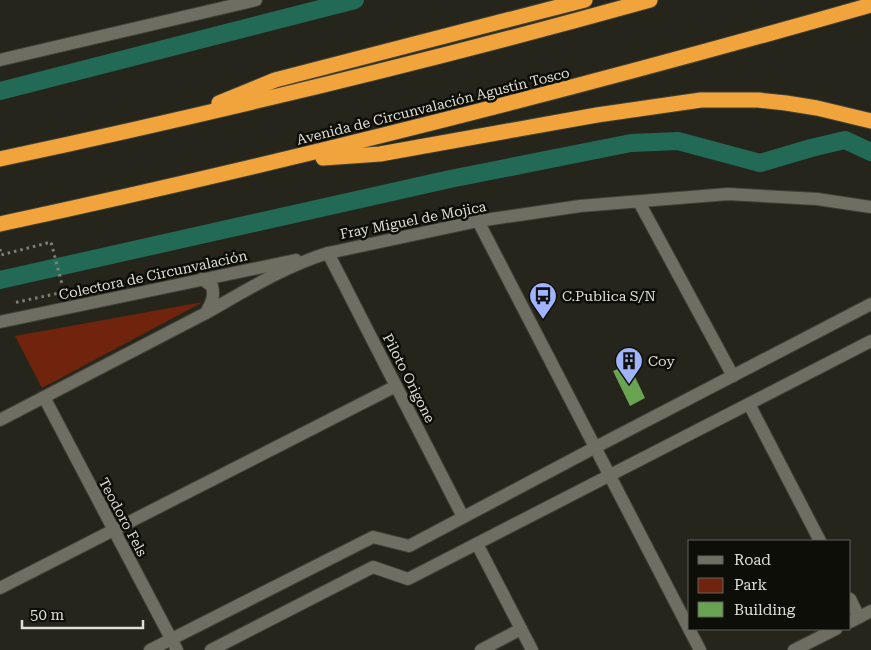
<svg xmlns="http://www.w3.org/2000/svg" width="871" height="650" font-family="'Roboto Serif',serif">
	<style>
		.green { fill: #70240e }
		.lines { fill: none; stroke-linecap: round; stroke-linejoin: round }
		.canal { stroke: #226956; stroke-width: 18 }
		.building { fill: #69a452 }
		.street-casing { stroke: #414038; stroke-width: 14 }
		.highway-casing { stroke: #414038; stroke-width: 17 }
		.path { stroke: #808077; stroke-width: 3; stroke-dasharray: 2.5 4; stroke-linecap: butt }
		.street { stroke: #6f6e62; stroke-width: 12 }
		.highway { stroke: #f1a43b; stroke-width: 15 }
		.labels { text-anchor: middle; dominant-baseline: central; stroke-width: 5; stroke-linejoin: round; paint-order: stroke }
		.street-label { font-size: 14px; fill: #dfdfd8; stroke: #0e0e09 }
		.poi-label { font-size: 14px; fill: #dfdfd8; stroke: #0e0e09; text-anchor: start }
	</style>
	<rect width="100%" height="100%" fill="#26251b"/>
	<polygon class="green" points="203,302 42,388 15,336"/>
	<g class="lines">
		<g class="canal">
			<polyline points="0,91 355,0"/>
			<polyline points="0,280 450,179 631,143 678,141 760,163 811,148 845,140 871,152"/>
		</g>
	</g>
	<polygon class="building" points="629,364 645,398 630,406 613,371"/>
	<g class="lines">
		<defs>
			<g id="street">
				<polyline points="0,60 256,0"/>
				<polyline points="639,202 733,376"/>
				<polyline points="478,221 700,650"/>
				<polyline points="328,253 463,517"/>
				<path d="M202 279 212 286C215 298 211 303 206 313"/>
				<path d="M0 322C99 302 197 280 296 260"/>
				<polyline points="44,397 177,650"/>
				<polyline points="749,404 820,541"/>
				<path d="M0 420C69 384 138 349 206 313 245 291 285 266 328 253L478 221 580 206 728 194 817 199 871 207"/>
				<polyline points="477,544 532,650"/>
				<polyline points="0,588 396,386"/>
				<polyline points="850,599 859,617"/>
				<polyline points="850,622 871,611"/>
				<polyline points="150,650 373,537 409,546 594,448 871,304"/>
				<polyline points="211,650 373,567 408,579 871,341"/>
				<polyline points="481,650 521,629"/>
				<polyline points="794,650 836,629"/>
			</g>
			<g id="highway">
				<polyline points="219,103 275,80 585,0"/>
				<polyline points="323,158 380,154 597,115 701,100 758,100 786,103 817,108 871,121"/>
				<path d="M0 159C218 112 435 60 650 0"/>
				<path d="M0 224C293 161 583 87 871 5"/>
			</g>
		</defs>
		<use href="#street" class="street-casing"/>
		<use href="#highway" class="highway-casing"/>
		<polyline class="path" points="0,249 1,255 51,242 64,292 13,303"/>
		<use href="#street" class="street"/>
		<use href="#highway" class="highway"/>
	</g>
	<defs>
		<symbol id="bus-pin" viewBox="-11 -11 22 30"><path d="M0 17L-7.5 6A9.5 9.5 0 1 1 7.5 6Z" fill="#a0b3fd" stroke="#0e0e09"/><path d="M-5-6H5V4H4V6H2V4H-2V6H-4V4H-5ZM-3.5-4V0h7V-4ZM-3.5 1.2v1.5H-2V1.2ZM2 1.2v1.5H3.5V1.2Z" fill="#111"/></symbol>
		<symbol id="building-pin" viewBox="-11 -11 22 30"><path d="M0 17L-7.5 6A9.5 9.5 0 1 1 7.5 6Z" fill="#a0b3fd" stroke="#0e0e09"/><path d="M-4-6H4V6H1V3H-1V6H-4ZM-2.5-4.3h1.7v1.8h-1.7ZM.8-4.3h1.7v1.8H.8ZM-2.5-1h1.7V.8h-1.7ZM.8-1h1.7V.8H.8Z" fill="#111"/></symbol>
	</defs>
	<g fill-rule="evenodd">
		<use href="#bus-pin" x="527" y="280" width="32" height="43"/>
		<use href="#building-pin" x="613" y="345" width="32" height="43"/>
	</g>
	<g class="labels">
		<g class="street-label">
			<text transform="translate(433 106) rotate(-14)">Avenida de Circunvalación Agustín Tosco</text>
			<text transform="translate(413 220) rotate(-11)">Fray Miguel de Mojica</text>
			<text transform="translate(153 275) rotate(-12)">Colectora de Circunvalación</text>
			<text transform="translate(409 378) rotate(63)">Piloto Origone</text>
			<text transform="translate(123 517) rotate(62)">Teodoro Fels</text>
		</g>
		<g class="poi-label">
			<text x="562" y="296">C.Publica S/N</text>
			<text x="648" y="361">Coy</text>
		</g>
	</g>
	<rect x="688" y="540" width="162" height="90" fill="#0e0e09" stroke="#62625c"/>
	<rect x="698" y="556" width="25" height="8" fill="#6f6e62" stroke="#62625c"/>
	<text x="734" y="565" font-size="15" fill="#dfdfd8">Road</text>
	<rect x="698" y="578" width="25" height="15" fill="#70240e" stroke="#62625c"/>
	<text x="734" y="590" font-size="15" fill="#dfdfd8">Park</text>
	<rect x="698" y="602" width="25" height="15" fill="#69a452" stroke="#62625c"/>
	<text x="734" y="615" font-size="15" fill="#dfdfd8">Building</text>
	<path d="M22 620v8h121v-8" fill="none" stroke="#dfdfd8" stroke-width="2.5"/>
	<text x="30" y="620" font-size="15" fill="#dfdfd8" stroke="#0e0e09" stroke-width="4" paint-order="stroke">50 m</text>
</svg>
